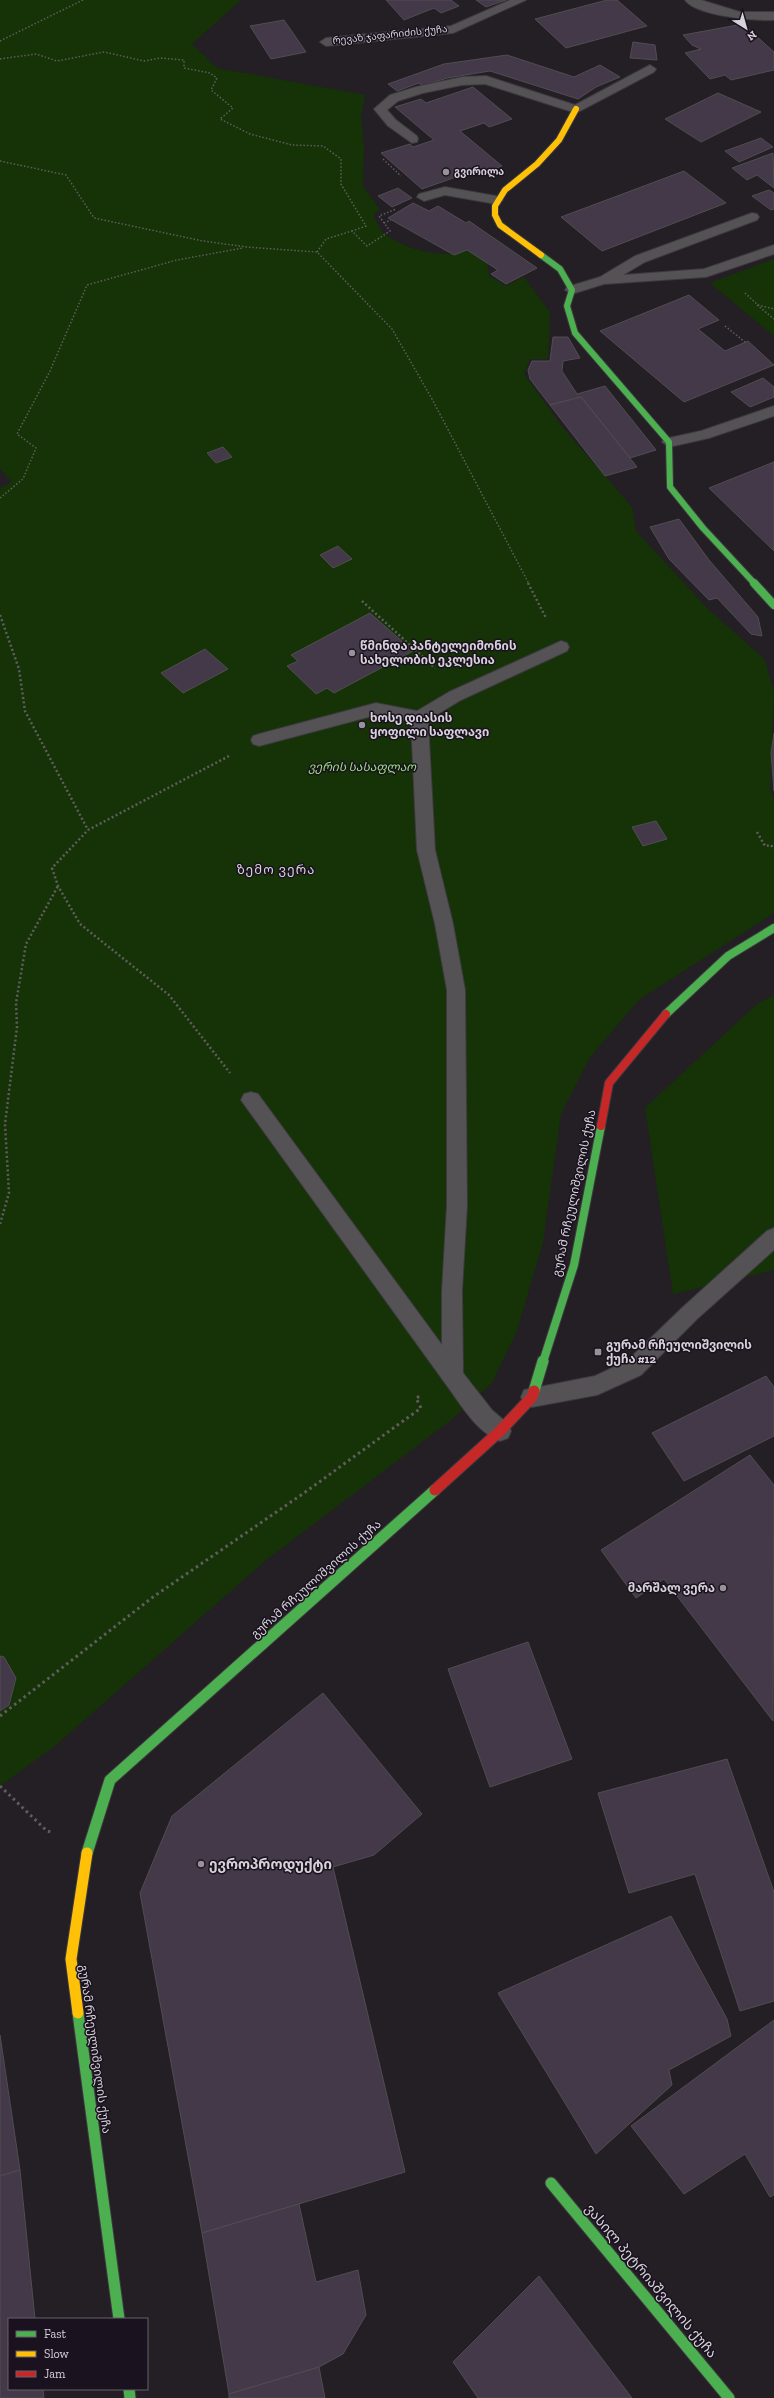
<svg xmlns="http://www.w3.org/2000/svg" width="774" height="2398" font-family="'Zilla Slab','Noto Sans Georgian',serif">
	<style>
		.green { fill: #153306 }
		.building { fill: #443948; stroke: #504d52 }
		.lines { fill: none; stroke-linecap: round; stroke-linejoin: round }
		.lane-casing { stroke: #3d393f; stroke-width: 2 }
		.fast-far2-casing { stroke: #3d393f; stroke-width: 8 }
		.fast-far1-casing { stroke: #3d393f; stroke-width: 10 }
		.fast-casing { stroke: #3d393f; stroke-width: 13 }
		.slow-far1-casing { stroke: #3d393f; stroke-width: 8 }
		.slow-casing { stroke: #3d393f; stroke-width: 13 }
		.jam-far1-casing { stroke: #3d393f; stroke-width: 10 }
		.jam-casing { stroke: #3d393f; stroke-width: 13 }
		.path-far2 { stroke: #605d61; stroke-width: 1.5; stroke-dasharray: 1.5 2; stroke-linecap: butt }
		.path-far1 { stroke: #605d61; stroke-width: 2.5; stroke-dasharray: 2 2.5; stroke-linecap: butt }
		.path { stroke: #605d61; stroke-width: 3; stroke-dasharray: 2.5 3.5; stroke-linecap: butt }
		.lane { fill: #555256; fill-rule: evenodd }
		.fast-far2 { stroke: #4caf50; stroke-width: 6 }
		.fast-far1 { stroke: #4caf50; stroke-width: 8 }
		.fast { stroke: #4caf50; stroke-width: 11 }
		.slow-far1 { stroke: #ffc107; stroke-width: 6 }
		.slow { stroke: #ffc107; stroke-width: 11 }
		.jam-far1 { stroke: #c62828; stroke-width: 8 }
		.jam { stroke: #c62828; stroke-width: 11 }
		.poi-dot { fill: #98939b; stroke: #1a131f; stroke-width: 1.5 }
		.labels { text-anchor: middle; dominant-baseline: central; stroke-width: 3; stroke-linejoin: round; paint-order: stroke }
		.far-street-label { font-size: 10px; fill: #d7d1da; stroke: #1a131f }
		.far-poi-label { font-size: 10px; font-weight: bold; fill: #d7d1da; stroke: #1a131f; text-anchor: start }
		.poi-label { font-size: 12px; font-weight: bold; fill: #d7d1da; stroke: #1a131f; text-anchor: start }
		.park-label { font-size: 12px; font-style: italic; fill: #97e17b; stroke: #1a131f }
		.street-label { font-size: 12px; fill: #d7d1da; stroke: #1a131f }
		.neighbourhood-label { font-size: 13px; letter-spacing: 1px; fill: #d7d1da; stroke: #1a131f }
		.near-poi-label { font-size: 14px; font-weight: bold; fill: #d7d1da; stroke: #1a131f; text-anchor: start }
		.near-street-label { font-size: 14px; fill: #d7d1da; stroke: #1a131f }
	</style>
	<rect width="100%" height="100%" fill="#231f25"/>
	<g class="green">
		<path d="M0 0H241L192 44 217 68 365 95 361 115 364 148 363 186 380 210 373 214C376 220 380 232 386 235 408 250 443 259 467 251L487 262 489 276 506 286 524 277 550 312 548 359H530L524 374 563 428 632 507 636 531 707 608 765 660 774 693 770 787 774 800V913L640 999 590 1057 561 1114 543 1242 517 1331 492 1383 451 1420 265 1561 56 1745 0 1786V488L12 482 0 469Z"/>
		<polygon points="774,259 774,336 710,283"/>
		<polygon points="774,995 774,1270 673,1294 645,1108 757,1004"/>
	</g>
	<g class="building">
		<polygon points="386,0 451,0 459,6 441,13 434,8 404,20"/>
		<polygon points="476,0 506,0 486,7"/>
		<polygon points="607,0 617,0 647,26 566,48 535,19"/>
		<polygon points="284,20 306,52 271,59 250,26"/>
		<polygon points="743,24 774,52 774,70 731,80 725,75 710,79 685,53 701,49 692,45 683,35"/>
		<polygon points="633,42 655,45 657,60 630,58"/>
		<polygon points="507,55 574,77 600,65 620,77 596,87 578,99 490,71 447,78 423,86 419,83 397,91 388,84 444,64"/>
		<polygon points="473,87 512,119 489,127 484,123 460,131 502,166 477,175 473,171 422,189 381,153 410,144 413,147 434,140 395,107 421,99 426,103"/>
		<polygon points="718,93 761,112 701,142 665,119"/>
		<polygon points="761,138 773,147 739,162 725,151"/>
		<polygon points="773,153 774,188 757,175 747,180 732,168"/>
		<polygon points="684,171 726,203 602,251 561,217"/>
		<polygon points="398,188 412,198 392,207 378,196"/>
		<polygon points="769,190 774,193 774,209 771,210 752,196"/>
		<polygon points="413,203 429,211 438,206 466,223 469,221 537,268 506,284 491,274 498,270 467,250 454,255 388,218"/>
		<polygon points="689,295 719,320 698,329 725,351 748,341 774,365 684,402 600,331"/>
		<polygon points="553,337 568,337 580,358 563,361 562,371 577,394 605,386 656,450 630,458 581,397 550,405 530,379 528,370 532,361 550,361"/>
		<polygon points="763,378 774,387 774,397 750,407 731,392"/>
		<polygon points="581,397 630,458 637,467 605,476 550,405"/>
		<polygon points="223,447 232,457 216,463 207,453"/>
		<polygon points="774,462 774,551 709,488"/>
		<polygon points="679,519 709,560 758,617 762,636 751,634 717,598 709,600 669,559 650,527"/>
		<polygon points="338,546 352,559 333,568 320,555"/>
		<polygon points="370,613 413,651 334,693 327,688 316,694 287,666 298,661 291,655"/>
		<polygon points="205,649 228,669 183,693 161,673"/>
		<polygon points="774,733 774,791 771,753"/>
		<polygon points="656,821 667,839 643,846 632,827"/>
		<polygon points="766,1376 774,1387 774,1436 684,1481 652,1433"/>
		<polygon points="750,1455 774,1485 773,1721 664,1579 636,1598 601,1550"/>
		<polygon points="528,1642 572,1759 490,1787 448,1669"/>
		<polygon points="0,1656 4,1657 16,1678 9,1705 0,1711"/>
		<polygon points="323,1693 422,1814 374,1855 333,1867 405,2172 202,2233 140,1893 172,1816"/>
		<polygon points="727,1759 774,1892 774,2001 740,2011 695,1874 629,1893 598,1793"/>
		<polygon points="671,1916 727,2019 731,2036 669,2070 672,2085 596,2154 498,1993"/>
		<polygon points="774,2020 774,2195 770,2197 745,2154 684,2194 631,2126"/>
		<polygon points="0,2035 20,2170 0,2176"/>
		<polygon points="20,2170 35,2319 9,2319 9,2389 43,2389 44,2398 0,2398 0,2176"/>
		<polygon points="299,2204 316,2282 358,2270 366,2315 343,2354 319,2367 229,2394 202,2233"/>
		<polygon points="539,2276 632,2398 478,2398 453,2362"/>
		<polygon points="319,2367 325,2398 229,2398 229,2394"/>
	</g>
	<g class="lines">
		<defs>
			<g id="lane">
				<polygon points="510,0 526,0 453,33 326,46 320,42 326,38 451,26"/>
				<path d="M685 0H701L740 12H774V20C755 21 696 16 685 0Z"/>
				<polygon points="650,65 656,69 654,72 576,113 485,84 462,85 423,93 398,101 387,110 396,120 417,136 418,139 417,142 412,143 388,126 374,109 390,95 416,87 462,77 486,76 575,105"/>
				<polygon points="445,187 496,196 503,200 496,204 445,195 424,201 417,197 419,194"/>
				<polygon points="752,213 757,214 759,217 757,220 645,262 623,275 704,269 774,245 774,254 706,277 604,284 572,294 565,290 567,287 600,277 635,256"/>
				<polygon points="774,406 774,416 709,438 669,447 662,442 664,439 701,431"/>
				<path d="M561 641 567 643 569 647 567 651 461 700 428 720 435 850 453 924 465 990 467 1205 462 1291 463 1373 492 1410 508 1424 511 1431 508 1438 500 1441C476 1432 460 1403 445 1383L241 1100 244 1094 251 1092 258 1094 442 1345V1291L447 1205V990L435 924 417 850 411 721 376 715 259 746 253 744 251 740 253 736 259 734 376 703 417 711 449 692Z"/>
				<polygon points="774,1228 774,1250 697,1319 641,1375 597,1395 532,1407 524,1404 521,1397 524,1390 595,1376 627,1361 683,1307 767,1231"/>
			</g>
			<polyline id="fast-far2" points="541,255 560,269 572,290 567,306 575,333 669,442 670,487 703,528 755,584"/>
			<g id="fast-far1">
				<polyline points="754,583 774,605"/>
				<polyline points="666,1014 728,956 774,928"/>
				<polyline points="543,1362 574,1265 601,1126"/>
			</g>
			<g id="fast">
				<polyline points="534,1391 543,1361"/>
				<polyline points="87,1853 110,1780 435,1490"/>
				<polyline points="78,2013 119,2319"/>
				<polyline points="551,2183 729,2398"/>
				<polyline points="129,2389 130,2398"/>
			</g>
			<polyline id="slow-far1" points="541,255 500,225 495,215 495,206 505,190 537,164 559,140 576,109"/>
			<polyline id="slow" points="78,2013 71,1959 87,1853"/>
			<polyline id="jam-far1" points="601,1126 609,1083 666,1014"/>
			<polyline id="jam" points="435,1490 500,1431 532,1397 534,1391"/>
		</defs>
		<use href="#lane" class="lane-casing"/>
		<use href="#fast-far2" class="fast-far2-casing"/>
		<use href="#fast-far1" class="fast-far1-casing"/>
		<use href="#fast" class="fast-casing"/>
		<use href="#slow-far1" class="slow-far1-casing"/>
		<use href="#slow" class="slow-casing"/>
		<use href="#jam-far1" class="jam-far1-casing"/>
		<use href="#jam" class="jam-casing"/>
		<g class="path-far2">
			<polyline points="0,41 83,0"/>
			<polyline points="0,59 36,54 57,61 104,52 144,61 160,58 184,60 184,68 210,73 217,78 211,90 233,108 220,119 250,134 292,145 323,146 341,159 341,184 366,226 352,231"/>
			<polyline points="383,159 401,176"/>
			<polyline points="0,161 66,175 94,218 203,241 247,247 317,252 392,329 432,399 529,584"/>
			<polyline points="384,223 391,220"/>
			<polyline points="317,252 326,239 352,231 367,246 390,231 379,216 396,209"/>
			<polyline points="745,293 758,305 774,309"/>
			<polyline points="757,305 774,319"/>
			<polyline points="725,326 745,342"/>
			<polyline points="0,498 23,479 36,448 17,434 50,371 87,285 177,260 243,248"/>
		</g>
		<g class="path-far1">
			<polyline points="528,583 546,618"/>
			<polyline points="362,601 435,668"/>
			<polyline points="0,615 19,669 25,711 88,830"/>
			<polyline points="229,756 88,830 52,868 58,886 80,924 169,995 230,1073"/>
			<polyline points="757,832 765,846 771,845 774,849"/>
			<polyline points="0,1224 9,1193 5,1124 17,1027 16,1003 26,944 58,886"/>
		</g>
		<g class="path">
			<polyline points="0,1716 153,1597 304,1493 421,1408 416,1398 420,1396"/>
			<polyline points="0,1786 47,1831 51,1832"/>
		</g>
		<use href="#lane" class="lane"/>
		<use href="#fast-far2" class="fast-far2"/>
		<use href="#fast-far1" class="fast-far1"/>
		<use href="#fast" class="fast"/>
		<use href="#slow-far1" class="slow-far1"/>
		<use href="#slow" class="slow"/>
		<use href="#jam-far1" class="jam-far1"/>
		<use href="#jam" class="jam"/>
	</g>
	<g class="poi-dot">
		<circle cx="446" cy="172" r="4"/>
		<circle cx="352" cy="653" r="4"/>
		<circle cx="362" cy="725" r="4"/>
		<rect x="594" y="1348" width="8" height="8" rx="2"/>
		<circle cx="723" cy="1588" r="4"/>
		<circle cx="201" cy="1864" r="4"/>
	</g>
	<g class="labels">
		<g class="far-street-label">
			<text transform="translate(390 35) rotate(-6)">რევაზ ჯაფარიძის ქუჩა</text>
		</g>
		<g class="far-poi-label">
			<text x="454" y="172">გვირილა</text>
		</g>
		<g class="poi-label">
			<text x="360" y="646">წმინდა პანტელეიმონის<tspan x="360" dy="14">სახელობის ეკლესია</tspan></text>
			<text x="370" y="718">ხოსე დიასის<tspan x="370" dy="14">ყოფილი საფლავი</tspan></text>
			<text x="606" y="1345">გურამ რჩეულიშვილის<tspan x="606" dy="14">ქუჩა #12</tspan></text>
			<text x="715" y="1588" text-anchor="end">მარშალ ვერა</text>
		</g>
		<g class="park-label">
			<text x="362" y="767">ვერის სასაფლაო</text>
		</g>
		<g class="street-label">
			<text transform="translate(574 1193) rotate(-78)">გურამ რჩეულიშვილის ქუჩა</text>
			<text transform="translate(316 1579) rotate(-42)">გურამ რჩეულიშვილის ქუჩა</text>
			<text transform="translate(95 2049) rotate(82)">გურამ რჩეულიშვილის ქუჩა</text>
		</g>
		<g class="neighbourhood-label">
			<text x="276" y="869">ზემო ვერა</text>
		</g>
		<g class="near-poi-label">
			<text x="209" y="1864">ევროპროდუქტი</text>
		</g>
		<g class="near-street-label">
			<text transform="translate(651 2281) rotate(50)">ვასილ პეტრიაშვილის ქუჩა</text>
		</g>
	</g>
	<rect x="8" y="2318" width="140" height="72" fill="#1a131f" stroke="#665f6a"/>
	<rect x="16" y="2331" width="20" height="6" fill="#4caf50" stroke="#665f6a"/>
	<text x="44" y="2338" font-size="12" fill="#d7d1da">Fast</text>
	<rect x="16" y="2351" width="20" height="6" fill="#ffc107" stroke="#665f6a"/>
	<text x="44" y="2358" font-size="12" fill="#d7d1da">Slow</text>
	<rect x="16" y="2371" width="20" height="6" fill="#c62828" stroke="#665f6a"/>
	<text x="44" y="2378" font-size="12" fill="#d7d1da">Jam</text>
	<g transform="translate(746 28) rotate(143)" stroke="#1a131f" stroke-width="3" paint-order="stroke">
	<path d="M0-3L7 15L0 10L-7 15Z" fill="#d7d1da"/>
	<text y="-6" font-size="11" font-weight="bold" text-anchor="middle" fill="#d7d1da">N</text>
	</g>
</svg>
